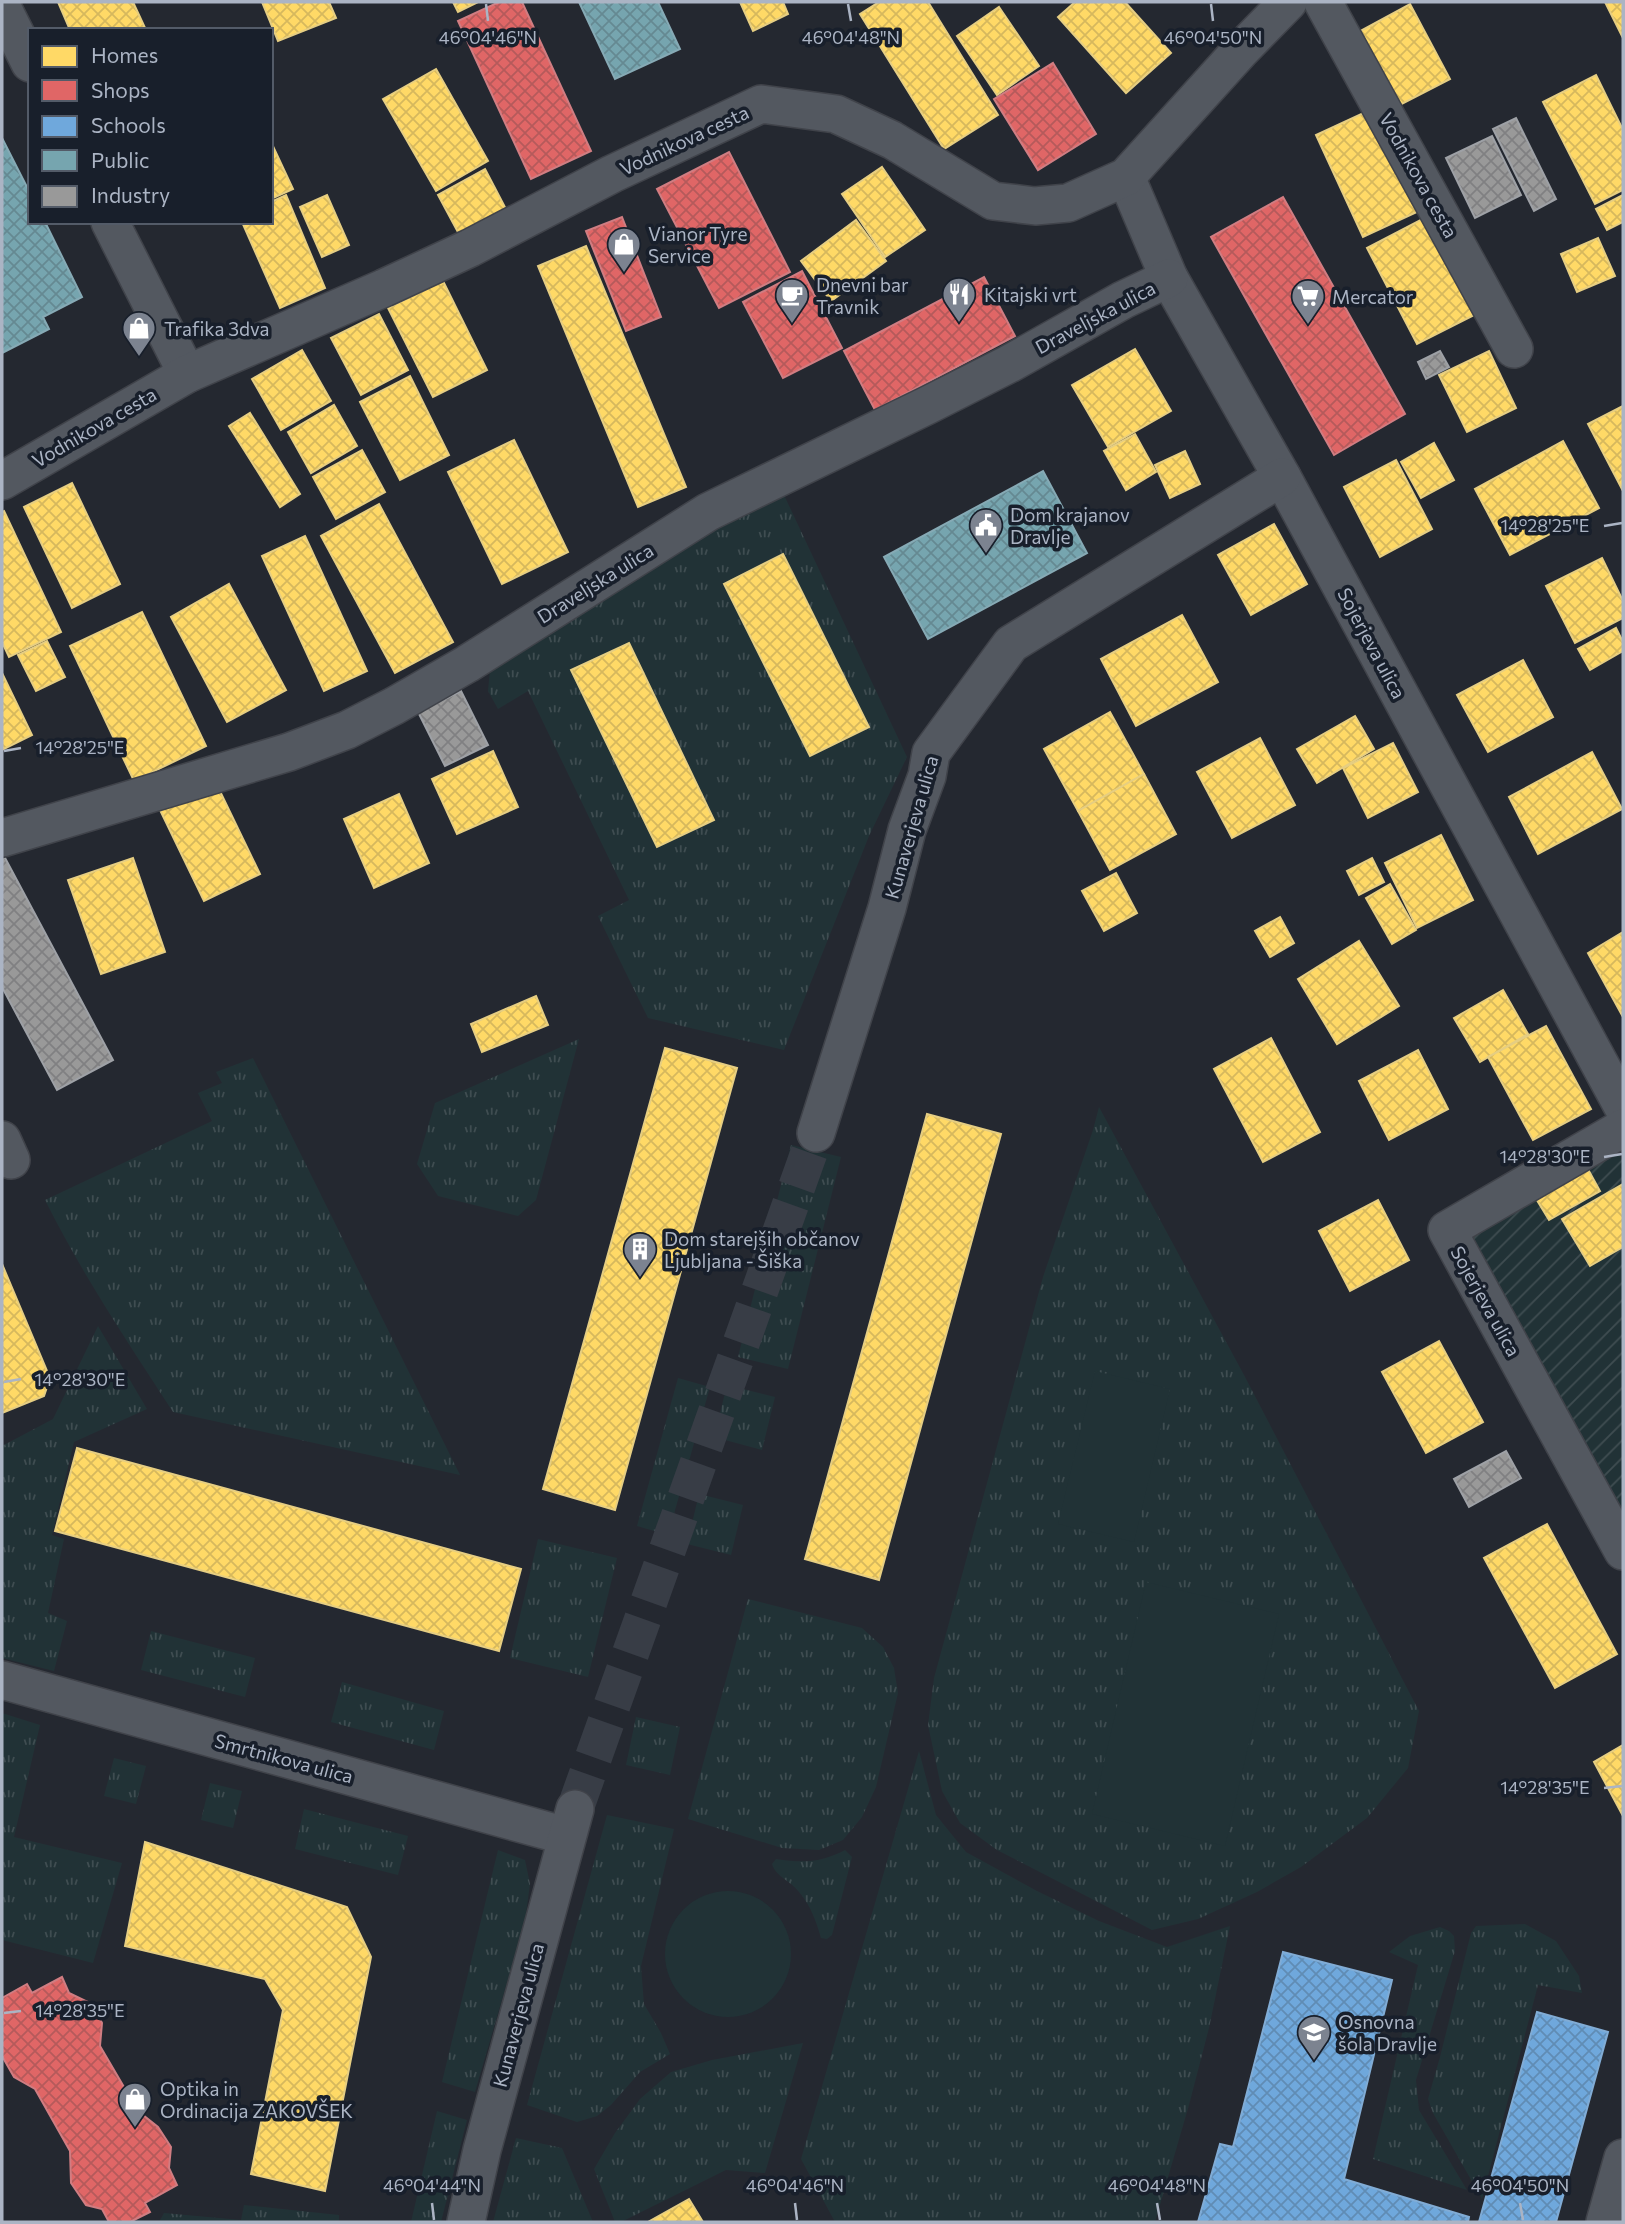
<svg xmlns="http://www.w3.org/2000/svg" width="1625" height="2224" font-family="Commissioner,sans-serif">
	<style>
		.grass { fill: url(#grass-tufts) }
		.park { fill: #213236 }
		.garden { fill: url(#garden-furrows) }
		.homes { fill: url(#homes-cross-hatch); stroke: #e6ce82; stroke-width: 2 }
		.shops { fill: url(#shops-cross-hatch); stroke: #d07d82; stroke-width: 2 }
		.schools { fill: url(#schools-cross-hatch); stroke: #81acd5; stroke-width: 2 }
		.public { fill: url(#public-cross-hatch); stroke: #86aab5; stroke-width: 2 }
		.industry { fill: url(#industry-cross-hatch); stroke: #9ea1a6; stroke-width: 2 }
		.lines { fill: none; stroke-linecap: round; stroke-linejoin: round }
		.minor-tunnel { stroke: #383d46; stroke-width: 37; stroke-dasharray: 37 18; stroke-linecap: butt }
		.minor-casing { stroke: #40434a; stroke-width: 40 }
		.minor { stroke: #535860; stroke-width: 37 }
		.ticks { fill: none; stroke: #abb4c4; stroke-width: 2.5 }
		.labels { text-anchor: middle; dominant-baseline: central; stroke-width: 7; stroke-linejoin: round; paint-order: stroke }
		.street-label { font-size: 19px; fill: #abb4c4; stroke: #181f2b }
		.poi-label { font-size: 19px; fill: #abb4c4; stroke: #181f2b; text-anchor: start }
		.ticks-label { font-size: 18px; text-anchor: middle; fill: #abb4c4; stroke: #181f2b; stroke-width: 7; stroke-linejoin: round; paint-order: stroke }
	</style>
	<defs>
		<pattern id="grass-tufts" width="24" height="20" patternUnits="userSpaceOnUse" patternTransform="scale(1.75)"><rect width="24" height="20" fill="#213236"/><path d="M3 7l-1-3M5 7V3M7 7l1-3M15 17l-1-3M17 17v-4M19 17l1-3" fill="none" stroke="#3f4d51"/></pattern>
		<pattern id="garden-furrows" width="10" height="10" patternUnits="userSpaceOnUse" patternTransform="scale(1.75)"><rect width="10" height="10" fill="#213236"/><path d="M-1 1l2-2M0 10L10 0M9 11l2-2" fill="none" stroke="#3f4d51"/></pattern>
		<pattern id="homes-cross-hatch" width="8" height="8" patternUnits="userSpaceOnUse" patternTransform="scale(1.75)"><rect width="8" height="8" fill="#ffd966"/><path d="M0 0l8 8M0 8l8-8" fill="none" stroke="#d6b85d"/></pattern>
		<pattern id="shops-cross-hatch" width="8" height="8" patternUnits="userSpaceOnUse" patternTransform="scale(1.75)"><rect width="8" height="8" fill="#e06666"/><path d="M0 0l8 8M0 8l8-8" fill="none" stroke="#b55a5b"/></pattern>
		<pattern id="schools-cross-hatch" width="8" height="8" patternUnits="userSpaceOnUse" patternTransform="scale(1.75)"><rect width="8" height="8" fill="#6fa8dc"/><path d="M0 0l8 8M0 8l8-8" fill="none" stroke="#608cb4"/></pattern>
		<pattern id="public-cross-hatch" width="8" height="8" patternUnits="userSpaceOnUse" patternTransform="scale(1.75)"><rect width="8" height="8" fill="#76a5af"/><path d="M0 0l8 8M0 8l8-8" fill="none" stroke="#658992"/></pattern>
		<pattern id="industry-cross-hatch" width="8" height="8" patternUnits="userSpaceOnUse" patternTransform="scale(1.75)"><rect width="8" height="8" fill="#999"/><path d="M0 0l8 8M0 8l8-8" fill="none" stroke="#808082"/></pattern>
	</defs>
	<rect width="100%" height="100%" fill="#242830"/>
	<g class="grass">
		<polygon points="784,495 907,757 869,836 784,1050 648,1018 598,916 629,900 528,691 498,709 488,691 490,670 724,521"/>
		<polygon points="579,1039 536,1200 518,1216 438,1196 417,1164 435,1103"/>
		<path d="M253 1058 460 1475 173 1412C128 1343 82 1274 45 1200L212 1121 198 1093 222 1083 216 1072Z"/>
		<polygon points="1099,1107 1244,1375 1419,1711 1408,1768 1367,1818 1301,1867 1257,1892 1198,1919 1152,1930 997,1850 960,1823 942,1791 928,1725 934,1678 1043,1277 1093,1130"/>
		<polygon points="791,1145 841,1157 788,1369 738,1357"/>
		<polygon points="98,1326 147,1409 74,1442 52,1535 64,1539 48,1613 67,1621 54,1671 2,1658 2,1446 53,1419"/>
		<polygon points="678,1378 710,1387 668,1535 637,1526"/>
		<polygon points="727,1385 775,1397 762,1450 714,1437"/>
		<polygon points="699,1494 743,1505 731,1555 687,1544"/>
		<polygon points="538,1539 617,1558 588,1677 510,1658"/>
		<polygon points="748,1599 862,1628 883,1647 894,1668 898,1693 876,1787 862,1817 843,1840 819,1850 782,1848 688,1819"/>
		<polygon points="151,1631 255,1658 245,1697 141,1670"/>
		<polygon points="342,1682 444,1711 434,1750 331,1722"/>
		<polygon points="2,1713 40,1725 14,1837 122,1863 93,1963 2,1940"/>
		<polygon points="636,1717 680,1727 670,1775 626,1765"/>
		<polygon points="919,1751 936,1815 966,1852 1037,1891 1099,1921 1167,1947 1230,1926 1209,2028 1189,2105 1155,2222 835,2222 801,2159"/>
		<polygon points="114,1758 146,1766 136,1804 104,1796"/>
		<polygon points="210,1783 242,1791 233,1828 201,1820"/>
		<polygon points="304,1809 408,1836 398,1875 295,1849"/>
		<polygon points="607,1815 674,1829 641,1966 644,2004 661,2033 670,2054 640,2072 611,2105 597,2116 577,2122 527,2105"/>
		<polygon points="498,1850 525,1860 530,1884 525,1921 475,2092 442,2082"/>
		<path d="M845 1850 852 1857 832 1935 827 1939 821 1938C816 1921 811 1906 799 1892 791 1881 776 1877 772 1864L776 1859C803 1863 820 1863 845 1850Z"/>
		<polygon points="1525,1924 1556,1941 1579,1976 1582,1993 1538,1985 1482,2199 1433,2113 1428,2099 1440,2057 1471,1933 1476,1926"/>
		<polygon points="1440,1927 1449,1931 1454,1936 1455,1951 1416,2080 1419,2110 1467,2190 1373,2159 1418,1965 1389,1952 1410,1936"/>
		<polygon points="803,2043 765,2173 726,2170 621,2222 615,2222 594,2169 615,2133 640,2099 671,2072 712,2060"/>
		<polygon points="437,2111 467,2120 441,2222 411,2222"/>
		<polygon points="516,2138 562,2148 593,2222 493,2222"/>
		<polygon points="244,2205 339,2215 339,2222 159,2222 164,2213 241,2220"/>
	</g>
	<g class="park">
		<polygon points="1095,1371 1170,1389 1134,1542 1058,1524"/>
		<polygon points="1146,1582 1279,1614 1225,1846 1092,1814"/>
		<circle cx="728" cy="1954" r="63"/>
	</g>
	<polygon class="garden" points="1617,1150 1623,1162 1623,1515 1469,1230"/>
	<g class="homes">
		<polygon points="58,2 133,2 146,30 70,30"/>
		<polygon points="262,2 329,2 336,18 278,41"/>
		<polygon points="453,2 478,2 458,12"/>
		<polygon points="740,2 783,2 788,14 753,31"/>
		<polygon points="879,2 928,2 998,115 944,149 860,14"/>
		<polygon points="1075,2 1125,2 1171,53 1126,93 1058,17"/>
		<polygon points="1605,2 1623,2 1623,38"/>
		<polygon points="1410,4 1450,79 1394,108 1355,34"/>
		<polygon points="999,7 1039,66 997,95 957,36"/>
		<polygon points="436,69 488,161 436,191 383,99"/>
		<polygon points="1596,75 1623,130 1623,190 1595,204 1543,102"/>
		<polygon points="1372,109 1419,211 1363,237 1316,135"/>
		<polygon points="271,142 293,189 271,199"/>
		<polygon points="882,167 925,230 885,257 842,194"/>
		<polygon points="485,169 507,211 460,236 438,195"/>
		<polygon points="286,195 325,288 280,308 242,222 271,222 271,202"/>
		<polygon points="327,195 349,245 322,257 300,207"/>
		<polygon points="1623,195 1623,222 1607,230 1596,209"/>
		<polygon points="1432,214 1482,311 1417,344 1367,248"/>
		<polygon points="856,220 886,261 831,301 801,261"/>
		<polygon points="1598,238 1615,276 1577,292 1561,254"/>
		<polygon points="586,246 686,487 638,507 538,266"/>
		<polygon points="443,281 487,370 433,397 388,308"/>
		<polygon points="379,314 408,370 361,395 331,338"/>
		<polygon points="1135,349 1171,411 1108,447 1072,385"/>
		<polygon points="302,350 331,401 281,430 252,379"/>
		<polygon points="1489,351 1516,408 1467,432 1439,375"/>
		<polygon points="410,376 449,455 400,480 360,402"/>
		<polygon points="334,405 357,446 311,473 288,432"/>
		<polygon points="1623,406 1623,491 1588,424"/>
		<polygon points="250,413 300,494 280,507 229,426"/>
		<polygon points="1135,434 1156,472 1126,490 1104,451"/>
		<polygon points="514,440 568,552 502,584 448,472"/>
		<polygon points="1563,441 1599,508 1510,555 1475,489"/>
		<polygon points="1434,443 1454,480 1421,498 1401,462"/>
		<polygon points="362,450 385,492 336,519 313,477"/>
		<polygon points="1185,451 1200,484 1170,498 1155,465"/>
		<polygon points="1396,460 1432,529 1380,557 1344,487"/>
		<polygon points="72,483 120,584 72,608 24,507"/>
		<polygon points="379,504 453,642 395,673 321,536"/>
		<polygon points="4,511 61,632 9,657 2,642 2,512"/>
		<polygon points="1274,524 1307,584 1251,615 1218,555"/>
		<polygon points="305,536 367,671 324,691 262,556"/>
		<polygon points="783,554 869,727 810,756 724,584"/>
		<polygon points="1602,558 1623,601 1623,618 1575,643 1546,586"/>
		<polygon points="229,584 286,690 227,722 171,617"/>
		<polygon points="142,612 206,746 134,781 70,646"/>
		<polygon points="1182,615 1218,682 1136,726 1101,659"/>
		<polygon points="1616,628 1623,642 1623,651 1590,670 1578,649"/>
		<polygon points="47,641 65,677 36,691 18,655"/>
		<polygon points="629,643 714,820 657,847 571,670"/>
		<polygon points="1523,660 1553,717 1488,752 1457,695"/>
		<polygon points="2,673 32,735 2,750"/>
		<polygon points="1110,712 1144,774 1078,811 1044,749"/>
		<polygon points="1355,716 1374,749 1317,783 1297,749"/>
		<polygon points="1260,738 1295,805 1232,838 1197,772"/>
		<polygon points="1393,743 1418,792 1368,818 1343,768"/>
		<polygon points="493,751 518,807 457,834 432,779"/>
		<polygon points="1592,752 1622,809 1538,854 1509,797"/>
		<polygon points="1144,774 1176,834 1110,870 1078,811"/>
		<polygon points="216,783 260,874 204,901 160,810"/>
		<polygon points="399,794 429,863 374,888 344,819"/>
		<polygon points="1441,835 1473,900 1417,928 1385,863"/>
		<polygon points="133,858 165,952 101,974 68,880"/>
		<polygon points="1372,858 1384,882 1359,895 1347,871"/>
		<polygon points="1116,873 1137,913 1104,931 1082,891"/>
		<polygon points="1390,884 1416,930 1392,944 1366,898"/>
		<polygon points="1280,917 1294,943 1270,957 1255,931"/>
		<polygon points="1623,932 1623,1017 1588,953"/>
		<polygon points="1359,941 1399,1006 1337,1044 1298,979"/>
		<polygon points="1503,990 1528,1034 1480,1062 1454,1018"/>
		<polygon points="536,996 548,1025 482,1052 471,1024"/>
		<polygon points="1546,1026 1591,1109 1533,1140 1488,1057"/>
		<polygon points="1271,1038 1320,1132 1263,1162 1214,1069"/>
		<polygon points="665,1048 737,1068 615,1510 543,1489"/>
		<polygon points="1418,1050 1448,1109 1389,1140 1359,1081"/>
		<polygon points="927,1114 1001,1134 879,1580 805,1559"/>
		<polygon points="1584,1162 1600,1191 1549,1220 1532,1192"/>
		<polygon points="1623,1184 1623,1247 1590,1266 1562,1219"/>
		<polygon points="1378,1200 1409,1260 1350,1291 1319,1231"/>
		<polygon points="2,1264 50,1378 44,1396 2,1413"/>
		<polygon points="1439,1341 1483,1422 1426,1453 1382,1372"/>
		<polygon points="77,1448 521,1569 499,1651 55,1531"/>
		<polygon points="1547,1524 1617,1654 1555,1688 1484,1558"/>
		<polygon points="1623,1745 1623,1816 1594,1762"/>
		<polygon points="145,1842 347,1907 371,1957 325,2191 251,2174 283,2010 265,1979 125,1946"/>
		<polygon points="689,2199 703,2222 648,2222"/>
	</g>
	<g class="shops">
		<polygon points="499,2 522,2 591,151 531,179 458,21"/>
		<polygon points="1053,63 1096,134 1038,170 994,99"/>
		<polygon points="729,152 790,272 719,308 657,189"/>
		<polygon points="1283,197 1405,414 1334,455 1211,237"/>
		<polygon points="622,217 661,317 626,331 586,231"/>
		<polygon points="802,271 842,348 783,378 743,302"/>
		<polygon points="984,277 1015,336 875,410 844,351"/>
		<polygon points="62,1977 69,1993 92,2004 102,2023 100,2046 138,2111 158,2127 171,2147 169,2168 177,2185 145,2203 150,2212 130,2222 109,2222 102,2209 86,2205 71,2183 70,2151 35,2089 14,2077 2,2056 2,1998 27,1984 32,1993"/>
	</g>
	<g class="schools">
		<polygon points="1283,1952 1392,1980 1344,2179 1469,2217 1468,2222 1198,2222 1220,2144 1233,2147"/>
		<polygon points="1537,2012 1608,2032 1556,2222 1479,2222"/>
	</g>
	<g class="public">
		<polygon points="579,2 658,2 680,49 615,79"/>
		<polygon points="2,138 30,193 30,222 45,222 82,297 43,317 49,329 2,353"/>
		<polygon points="1043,471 1087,553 928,639 884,557"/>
	</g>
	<g class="industry">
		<polygon points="1516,118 1556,199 1534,211 1493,129"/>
		<polygon points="1492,136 1521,195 1475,218 1446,158"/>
		<polygon points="1440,351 1449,367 1426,379 1418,362"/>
		<polygon points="461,691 488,745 445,766 418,712"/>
		<polygon points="4,856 113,1060 57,1090 2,987 2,857"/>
		<polygon points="1506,1451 1521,1478 1469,1507 1454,1479"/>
	</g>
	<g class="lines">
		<polyline class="minor-tunnel" points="575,1809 816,1133"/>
		<defs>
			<g id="minor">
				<polyline points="1323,2 1514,349"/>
				<polyline points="2,7 30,63"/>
				<polyline points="1126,177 1169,278 1282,477 1623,1107"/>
				<polyline points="110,222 187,374"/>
				<polyline points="2,481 187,374 384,288 470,248 612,174 761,104 836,114 892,140 993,201 1035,206 1068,203 1126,177 1240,51 1288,2"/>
				<polyline points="2,838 289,752 347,730 394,706 467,664 708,512 928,405 1009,364 1123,300 1169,278"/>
				<polyline points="1623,1128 1447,1230 1623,1551"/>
				<polyline points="816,1133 887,908 907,830 927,776 931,753 1011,644 1282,477"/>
				<polyline points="2,1140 11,1160"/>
				<polyline points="2,1680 566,1836"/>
				<polyline points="466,2222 482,2150 575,1809"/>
				<polyline points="1605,2222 1623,2158"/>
			</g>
		</defs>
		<use href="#minor" class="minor-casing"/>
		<use href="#minor" class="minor"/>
	</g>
	<path class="ticks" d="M486 4 488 21M848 4 851 21M1211 4 1213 21M1604 526 1622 523M4 751 21 748M1604 1157 1622 1154M4 1382 21 1379M1604 1788 1622 1786M4 2013 21 2011M432 2203 434 2220M795 2203 797 2220M1157 2203 1160 2220M1520 2203 1523 2220"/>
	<defs>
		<symbol id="shop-pin" viewBox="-11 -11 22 30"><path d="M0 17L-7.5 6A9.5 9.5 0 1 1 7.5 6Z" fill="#7c8390" stroke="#181f2b"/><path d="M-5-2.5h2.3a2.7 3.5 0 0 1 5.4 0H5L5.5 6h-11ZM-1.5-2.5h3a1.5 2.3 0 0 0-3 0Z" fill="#fff"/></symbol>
		<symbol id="restaurant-pin" viewBox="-11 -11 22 30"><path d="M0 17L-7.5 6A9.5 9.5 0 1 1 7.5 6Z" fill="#7c8390" stroke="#181f2b"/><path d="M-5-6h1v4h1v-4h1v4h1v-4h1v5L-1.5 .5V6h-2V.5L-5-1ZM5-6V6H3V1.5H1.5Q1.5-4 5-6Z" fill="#fff"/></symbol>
		<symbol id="cafe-pin" viewBox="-11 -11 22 30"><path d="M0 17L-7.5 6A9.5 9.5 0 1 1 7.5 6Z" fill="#7c8390" stroke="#181f2b"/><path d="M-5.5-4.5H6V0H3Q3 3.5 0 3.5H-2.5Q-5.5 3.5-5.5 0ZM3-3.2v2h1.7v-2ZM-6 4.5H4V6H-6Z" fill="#fff"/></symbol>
		<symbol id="supermarket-pin" viewBox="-11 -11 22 30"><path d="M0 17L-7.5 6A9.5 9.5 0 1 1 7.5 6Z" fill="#7c8390" stroke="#181f2b"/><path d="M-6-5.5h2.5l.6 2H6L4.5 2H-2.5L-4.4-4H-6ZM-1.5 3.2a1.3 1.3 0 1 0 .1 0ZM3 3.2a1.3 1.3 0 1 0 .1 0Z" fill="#fff"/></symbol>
		<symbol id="civic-pin" viewBox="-11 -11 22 30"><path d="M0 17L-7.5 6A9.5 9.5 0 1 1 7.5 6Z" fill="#7c8390" stroke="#181f2b"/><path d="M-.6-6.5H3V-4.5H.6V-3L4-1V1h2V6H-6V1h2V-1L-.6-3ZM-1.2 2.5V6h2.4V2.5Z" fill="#fff"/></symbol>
		<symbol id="building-pin" viewBox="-11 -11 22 30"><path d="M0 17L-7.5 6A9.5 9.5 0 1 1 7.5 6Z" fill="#7c8390" stroke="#181f2b"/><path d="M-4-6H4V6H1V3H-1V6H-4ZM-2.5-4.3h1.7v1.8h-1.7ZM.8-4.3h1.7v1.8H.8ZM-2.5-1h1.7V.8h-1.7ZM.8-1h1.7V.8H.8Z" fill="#fff"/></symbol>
		<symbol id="school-pin" viewBox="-11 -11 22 30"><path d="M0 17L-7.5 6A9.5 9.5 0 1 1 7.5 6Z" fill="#7c8390" stroke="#181f2b"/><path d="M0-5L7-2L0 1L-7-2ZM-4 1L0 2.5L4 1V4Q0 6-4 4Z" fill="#fff"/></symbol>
	</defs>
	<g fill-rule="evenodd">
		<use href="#shop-pin" x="605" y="225" width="38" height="52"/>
		<use href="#restaurant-pin" x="940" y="275" width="38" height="52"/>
		<use href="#cafe-pin" x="773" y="276" width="38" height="52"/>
		<use href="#supermarket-pin" x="1289" y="277" width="38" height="52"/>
		<use href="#shop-pin" x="120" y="309" width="38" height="52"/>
		<use href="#civic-pin" x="967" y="506" width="38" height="52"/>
		<use href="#building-pin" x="621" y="1230" width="38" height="52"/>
		<use href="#school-pin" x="1295" y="2013" width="38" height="52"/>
		<use href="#shop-pin" x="116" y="2080" width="38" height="52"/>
	</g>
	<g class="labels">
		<g class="street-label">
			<text transform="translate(684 140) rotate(-25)">Vodnikova cesta</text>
			<text transform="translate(1419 175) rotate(61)">Vodnikova cesta</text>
			<text transform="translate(1095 317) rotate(-28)">Draveljska ulica</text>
			<text transform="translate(94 427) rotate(-30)">Vodnikova cesta</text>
			<text transform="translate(595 583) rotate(-32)">Draveljska ulica</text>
			<text transform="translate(1372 643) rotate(62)">Sojerjeva ulica</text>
			<text transform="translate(911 827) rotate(-74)">Kunaverjeva ulica</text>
			<text transform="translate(1486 1301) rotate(61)">Sojerjeva ulica</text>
			<text transform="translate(284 1758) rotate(15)">Smrtnikova ulica</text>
			<text transform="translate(518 2015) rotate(-75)">Kunaverjeva ulica</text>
		</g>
		<g class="poi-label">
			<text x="648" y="233">Vianor Tyre<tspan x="648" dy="22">Service</tspan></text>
			<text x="816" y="284">Dnevni bar<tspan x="816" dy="22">Travnik</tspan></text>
			<text x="984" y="294">Kitajski vrt</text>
			<text x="1332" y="296">Mercator</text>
			<text x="164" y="328">Trafika 3dva</text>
			<text x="1010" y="514">Dom krajanov<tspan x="1010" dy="22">Dravlje</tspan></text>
			<text x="664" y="1238">Dom starejših občanov<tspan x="664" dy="22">Ljubljana - Šiška</tspan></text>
			<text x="1338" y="2021">Osnovna<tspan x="1338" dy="22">šola Dravlje</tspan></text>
			<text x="160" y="2088">Optika in<tspan x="160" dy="22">Ordinacija ZAKOVŠEK</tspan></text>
		</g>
	</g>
	<g class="ticks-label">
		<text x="488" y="44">46°04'46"N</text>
		<text x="851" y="44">46°04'48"N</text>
		<text x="1213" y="44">46°04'50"N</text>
		<text x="1545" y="532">14°28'25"E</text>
		<text x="80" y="754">14°28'25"E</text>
		<text x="1545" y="1163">14°28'30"E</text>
		<text x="80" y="1386">14°28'30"E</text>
		<text x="1545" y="1794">14°28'35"E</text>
		<text x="80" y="2017">14°28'35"E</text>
		<text x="432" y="2192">46°04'44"N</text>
		<text x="795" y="2192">46°04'46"N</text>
		<text x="1157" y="2192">46°04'48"N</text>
		<text x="1520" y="2192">46°04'50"N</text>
	</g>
	<rect width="1625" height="2224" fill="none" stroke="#abb4c4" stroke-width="7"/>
	<rect x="28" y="28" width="245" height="196" fill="#181f2b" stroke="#535b68" stroke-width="2"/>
	<rect x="42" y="46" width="35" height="21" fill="#ffd966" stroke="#535b68" stroke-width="2"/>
	<text x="91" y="63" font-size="21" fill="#abb4c4">Homes</text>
	<rect x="42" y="80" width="35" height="21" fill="#e06666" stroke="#535b68" stroke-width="2"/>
	<text x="91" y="98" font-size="21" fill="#abb4c4">Shops</text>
	<rect x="42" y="116" width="35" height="21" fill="#6fa8dc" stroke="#535b68" stroke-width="2"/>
	<text x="91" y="133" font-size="21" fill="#abb4c4">Schools</text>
	<rect x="42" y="150" width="35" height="21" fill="#76a5af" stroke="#535b68" stroke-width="2"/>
	<text x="91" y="168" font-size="21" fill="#abb4c4">Public</text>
	<rect x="42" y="186" width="35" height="21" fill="#999999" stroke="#535b68" stroke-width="2"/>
	<text x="91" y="203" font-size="21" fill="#abb4c4">Industry</text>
</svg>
